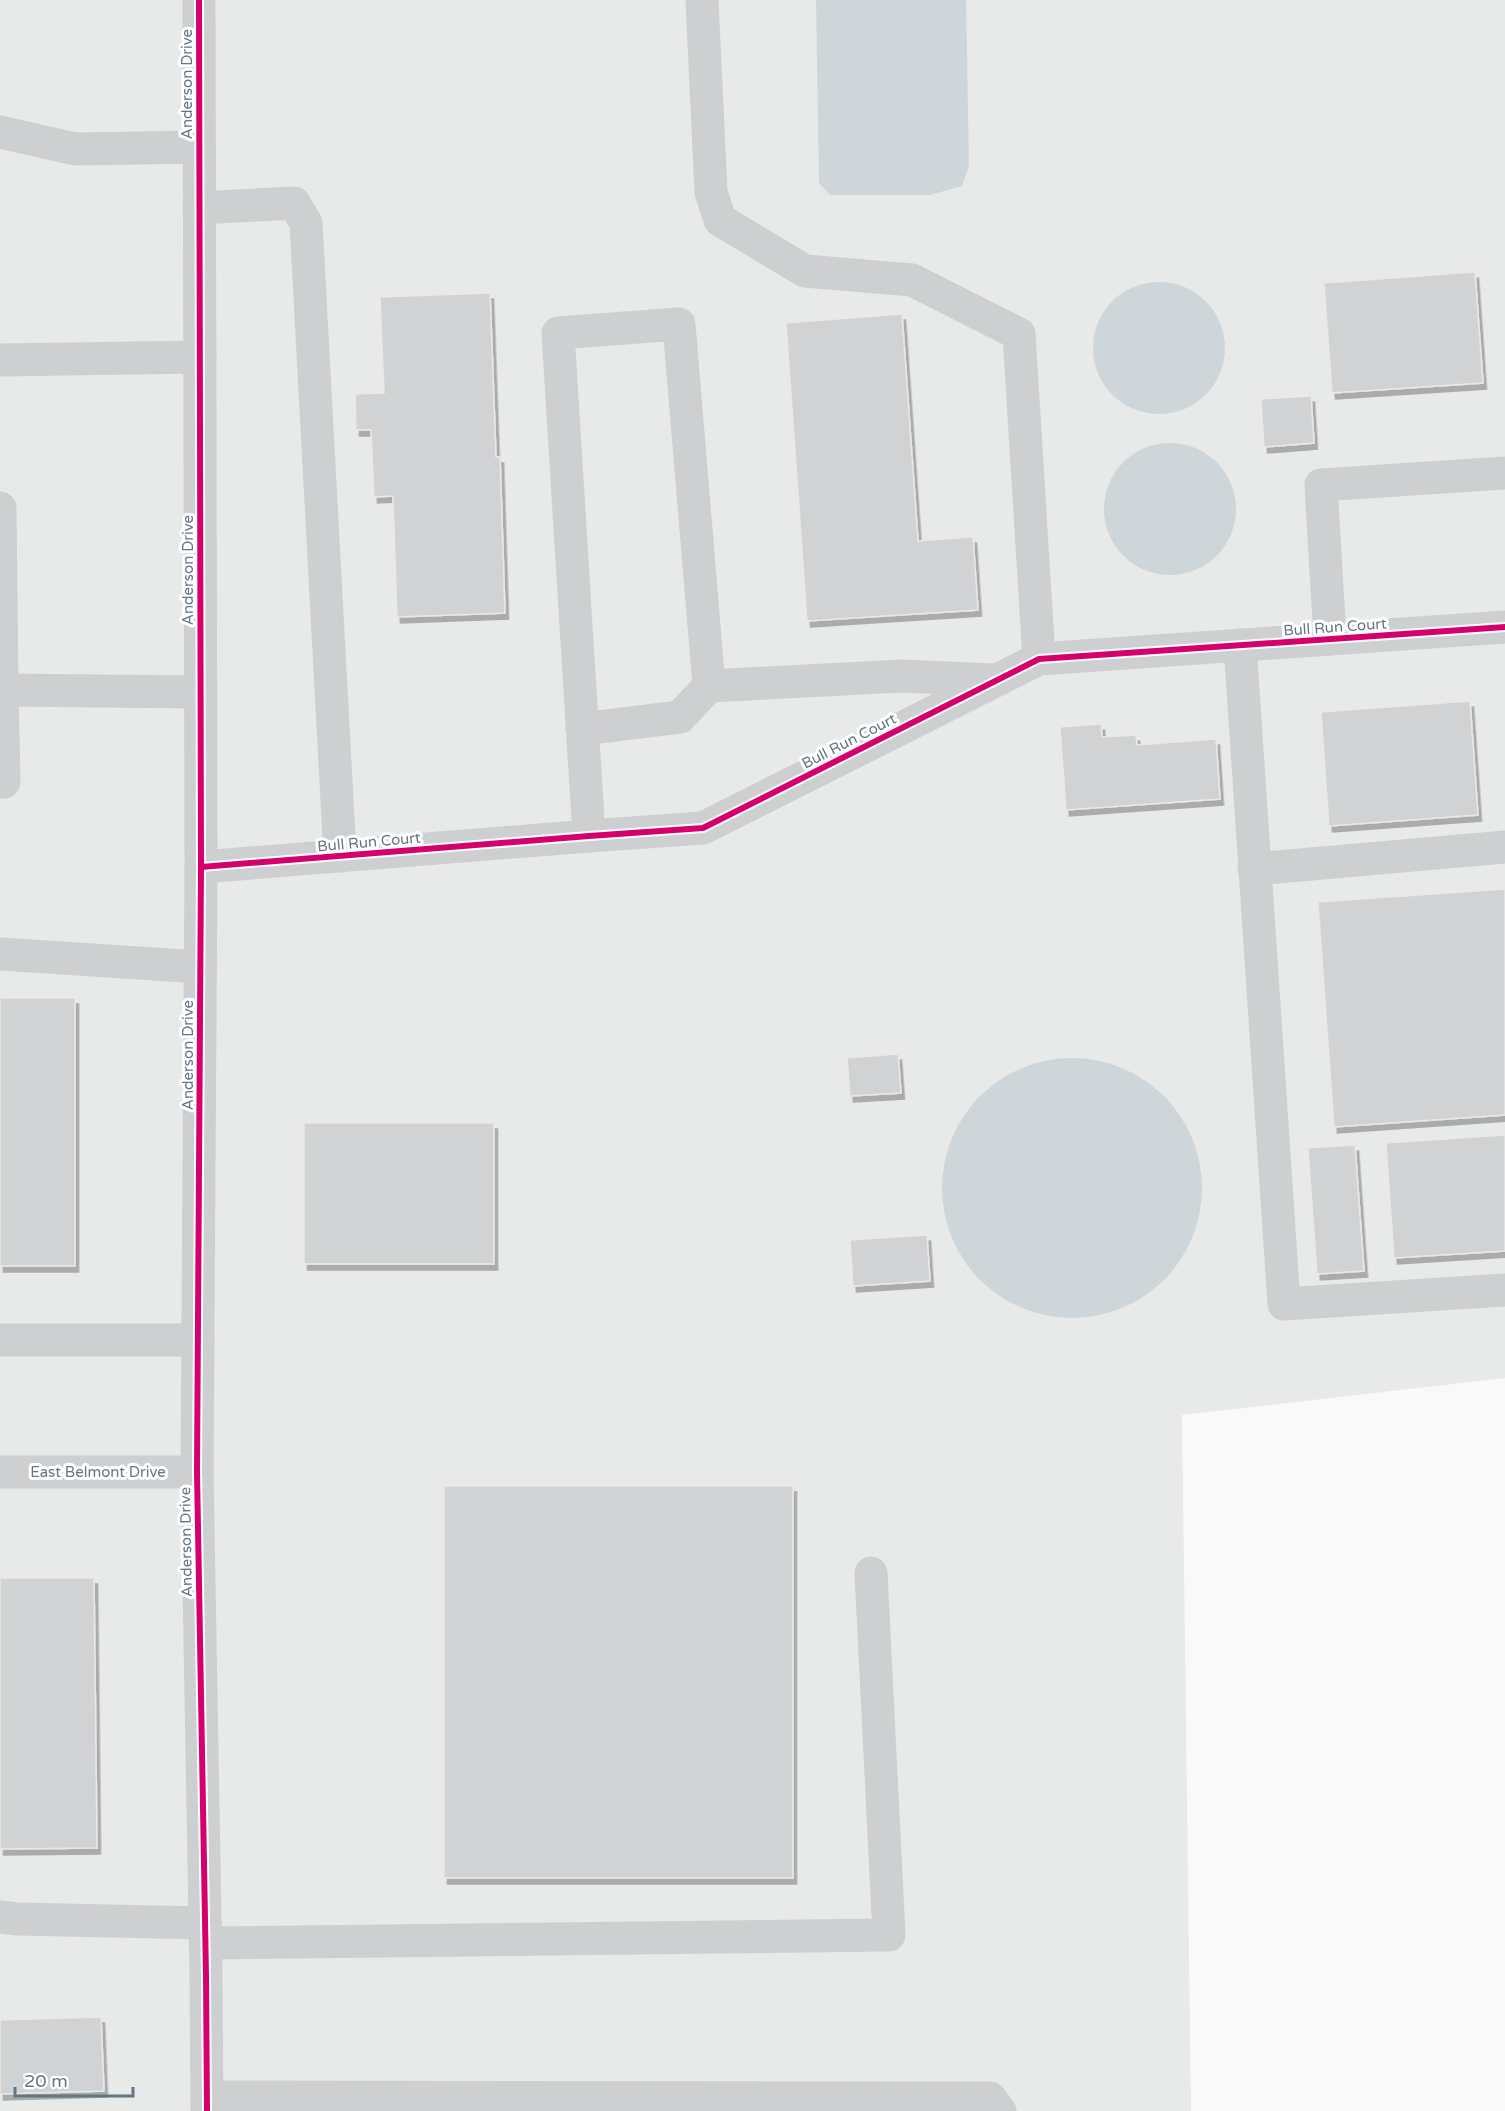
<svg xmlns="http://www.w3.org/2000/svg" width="1505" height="2111" font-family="'Varela Round',sans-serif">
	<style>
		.built { fill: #e8e9e9 }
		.water { fill: #ced6d9 }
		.building { fill: #d0d2d3; stroke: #e8e8e8; stroke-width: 1.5; filter: url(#shadow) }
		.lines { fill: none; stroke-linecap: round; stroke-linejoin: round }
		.minor { stroke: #cecfd0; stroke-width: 33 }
		.cycleway-casing { stroke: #fff; stroke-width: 10 }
		.cycleway { stroke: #d6006c; stroke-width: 6 }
		.labels { text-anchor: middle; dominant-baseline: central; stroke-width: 6; stroke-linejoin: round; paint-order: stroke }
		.street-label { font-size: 15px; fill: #657683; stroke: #fff }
	</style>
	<defs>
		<filter id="shadow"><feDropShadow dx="3.5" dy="6" stdDeviation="0" flood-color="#0004"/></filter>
	</defs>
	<rect width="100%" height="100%" fill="#f9f9f9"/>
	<polygon class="built" points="0,0 1505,0 1505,1378 1182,1415 1191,2111 0,2111"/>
	<g class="water">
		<polygon points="816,0 966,0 969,166 962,186 930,195 830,195 819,183"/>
		<circle cx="1159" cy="348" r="66"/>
		<circle cx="1170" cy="509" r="66"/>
		<circle cx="1072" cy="1188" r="130"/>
	</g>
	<g class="building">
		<polygon points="1475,272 1483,383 1332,393 1324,283"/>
		<polygon points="490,293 496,457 500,457 505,613 397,617 393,496 374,497 371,430 356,430 355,394 384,393 380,297"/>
		<polygon points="902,314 918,541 973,537 978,610 807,621 786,323"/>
		<polygon points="1311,396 1314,443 1264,447 1261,399"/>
		<polygon points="1470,701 1478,815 1329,826 1321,712"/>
		<polygon points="1101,724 1102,737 1136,735 1137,745 1216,739 1220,799 1066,810 1060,727"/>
		<polygon points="1505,889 1505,1115 1334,1127 1318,902"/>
		<rect x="0" y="998" width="75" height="268"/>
		<polygon points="898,1054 901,1093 850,1096 847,1058"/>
		<rect x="304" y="1123" width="190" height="141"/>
		<polygon points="1505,1135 1505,1251 1394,1258 1386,1143"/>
		<polygon points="1355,1145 1364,1271 1317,1274 1308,1148"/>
		<polygon points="927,1235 930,1281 853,1286 850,1240"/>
		<rect x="444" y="1486" width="349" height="392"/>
		<polygon points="0,1578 94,1578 97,1848 0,1849"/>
		<polygon points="101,2017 104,2091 0,2094 0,2020"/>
	</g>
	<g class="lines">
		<g class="minor">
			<polyline points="199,0 201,867 197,1472 206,1975 207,2111"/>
			<polyline points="702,0 711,192 720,220 805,271 912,280 1019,334 1039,659"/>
			<polyline points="0,132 75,149 199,147"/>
			<polyline points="199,208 294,203 306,223 340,856"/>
			<polyline points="0,360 200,357"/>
			<polyline points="0,508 2,690 199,692"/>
			<polyline points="1330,639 1321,485 1505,473"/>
			<polyline points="1240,645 1284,1304 1505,1290"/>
			<polyline points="582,729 680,717 709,686"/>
			<polyline points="0,782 4,782 2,690"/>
			<polyline points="589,836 558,333 679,324 709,686 901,676 994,680"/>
			<polyline points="201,867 589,836 703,828 1039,659 1505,627"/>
			<polyline points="1254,869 1505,847"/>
			<polyline points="0,954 200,967"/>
			<polyline points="0,1340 198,1340"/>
			<polyline points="0,1472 197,1472"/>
			<polyline points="0,1917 17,1919 205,1923"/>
			<polyline points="206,1943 889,1935 871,1573"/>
			<polyline points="207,2097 990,2098 1000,2111"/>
		</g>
		<defs>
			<g id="cycleway">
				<polyline points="199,0 201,867 197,1472 206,1975 207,2111"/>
				<polyline points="201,867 589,836 703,828 1039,659 1505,627"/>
			</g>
		</defs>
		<use href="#cycleway" class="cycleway-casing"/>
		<use href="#cycleway" class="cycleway"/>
	</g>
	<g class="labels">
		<g class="street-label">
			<text transform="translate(187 84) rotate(-90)">Anderson Drive</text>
			<text transform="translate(188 570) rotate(-90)">Anderson Drive</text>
			<text transform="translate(1335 627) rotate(-4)">Bull Run Court</text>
			<text transform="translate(849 741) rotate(-27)">Bull Run Court</text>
			<text transform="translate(369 842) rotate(-5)">Bull Run Court</text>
			<text transform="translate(188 1055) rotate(-90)">Anderson Drive</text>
			<text x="98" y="1472">East Belmont Drive</text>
			<text transform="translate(186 1542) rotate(-91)">Anderson Drive</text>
		</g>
	</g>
	<path d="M15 2087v9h118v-9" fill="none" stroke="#657683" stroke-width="3"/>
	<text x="24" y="2087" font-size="18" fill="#657683" stroke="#ffffff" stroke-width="4.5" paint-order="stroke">20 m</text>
</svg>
